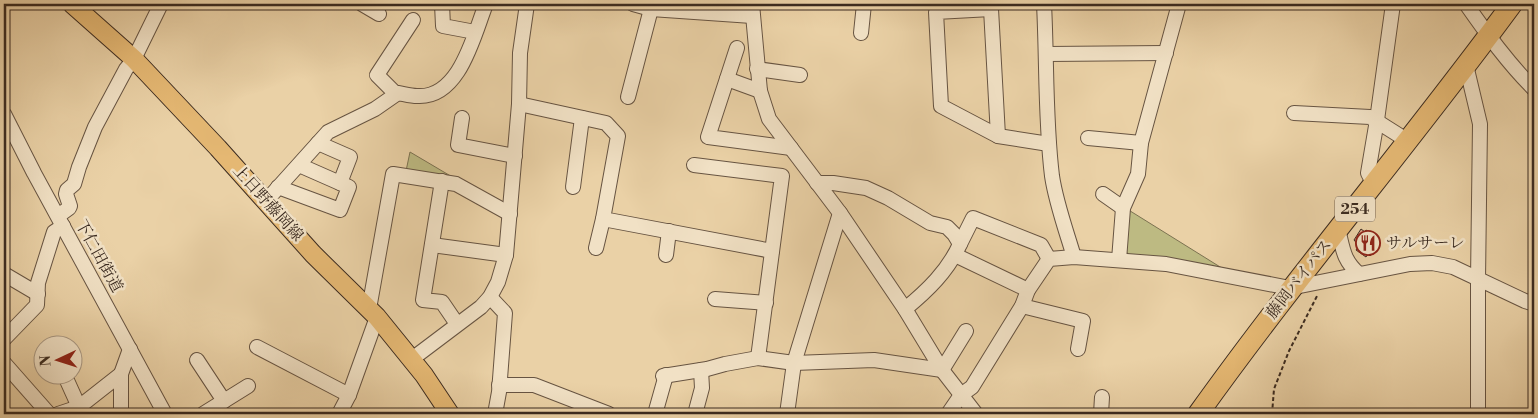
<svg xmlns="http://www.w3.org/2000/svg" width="1538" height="418" font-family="'Libre Bodoni','Noto Serif JP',serif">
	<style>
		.green { fill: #bdba82; stroke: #7c7251 }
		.building { fill: #e1a78b; stroke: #3b2b20 }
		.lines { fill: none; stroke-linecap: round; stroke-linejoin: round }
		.minor-casing { stroke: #675442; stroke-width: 16 }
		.major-casing { stroke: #3b2b20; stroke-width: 20 }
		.highway-casing { stroke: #3b2b20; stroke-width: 22 }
		.path { stroke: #3b2b20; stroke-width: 2; stroke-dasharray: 4 2.5; stroke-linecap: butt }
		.minor { stroke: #f1e1c5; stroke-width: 14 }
		.major { stroke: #e5b873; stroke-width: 18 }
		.highway { stroke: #e5b873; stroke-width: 20 }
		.labels { text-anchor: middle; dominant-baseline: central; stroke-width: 5; stroke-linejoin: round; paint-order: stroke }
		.shield { fill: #f1e1c5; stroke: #726252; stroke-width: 1 }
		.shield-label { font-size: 15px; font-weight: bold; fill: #3b2b20 }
		.street-label { font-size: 16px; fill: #3b2b20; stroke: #f1e1c5 }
		.poi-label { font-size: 16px; fill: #3b2b20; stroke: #f1e1c5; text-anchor: start }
	</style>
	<rect width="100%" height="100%" fill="#ead1a6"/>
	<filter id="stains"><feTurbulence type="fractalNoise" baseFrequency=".004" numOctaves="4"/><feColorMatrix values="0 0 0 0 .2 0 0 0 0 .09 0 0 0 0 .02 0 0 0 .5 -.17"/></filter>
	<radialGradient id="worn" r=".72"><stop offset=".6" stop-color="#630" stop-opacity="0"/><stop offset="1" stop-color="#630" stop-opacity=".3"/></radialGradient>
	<g class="green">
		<polygon points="410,152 454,178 406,171"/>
		<polygon points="1127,209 1225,270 1129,255 1124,249"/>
	</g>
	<polygon class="building" points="1361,229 1365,232 1366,230 1377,237 1376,239 1380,242 1370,256 1368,254 1366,257 1356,250 1359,246 1354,240"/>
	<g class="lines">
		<defs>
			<g id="minor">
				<polyline points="362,4 379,14"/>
				<polyline points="442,4 443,26 475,32"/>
				<polyline points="633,4 651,9 752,16"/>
				<polyline points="752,4 760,91 769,119 840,213 905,309 942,370 976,414"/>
				<polyline points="992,4 991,9 936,12 941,106 998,136 1049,144"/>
				<path d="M1044 4C1047 61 1045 119 1052 176 1056 203 1066 230 1074 257"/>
				<path d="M1466 4C1487 34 1508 63 1534 89"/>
				<polyline points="991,9 998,136"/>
				<polyline points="861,33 864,4"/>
				<polyline points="737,48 708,137 791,148"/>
				<polyline points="1047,54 1166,53"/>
				<polyline points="1466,65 1480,124 1478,280 1478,414"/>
				<polyline points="757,69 800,75"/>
				<polyline points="727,79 760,91"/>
				<polyline points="396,94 377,75 413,20"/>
				<polyline points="628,97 651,9"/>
				<polyline points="519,104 606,123 618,136 603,219 772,251"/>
				<polyline points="1294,113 1370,117 1408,141"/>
				<polyline points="4,114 34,173 165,414"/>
				<polyline points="462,118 458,145 515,156"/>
				<polyline points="1088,138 1141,143"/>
				<polyline points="318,143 350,157 340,183"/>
				<polyline points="694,165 782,176 758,358"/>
				<polyline points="442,181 423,300 442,302 457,324"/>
				<path d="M817 183H833L866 188 888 198 930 223 947 227 954 234 960 244C948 271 927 291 905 309"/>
				<polyline points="1374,185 1368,173 1377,120 1393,4"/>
				<polyline points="278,187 340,210 349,187 299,165"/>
				<polyline points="573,187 582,118"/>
				<polyline points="1103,194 1123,208"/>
				<path d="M266 201 328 132 375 109 398 93C404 94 411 96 417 96 460 99 474 34 486 4"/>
				<polyline points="58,216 69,208 70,206 66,194 67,190 74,184 79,167 95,127 126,69 134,59 161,4"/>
				<path d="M1338 229C1343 249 1343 260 1359 274"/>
				<polyline points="960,244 973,218 1041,245 1049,259"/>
				<polyline points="432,245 506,255"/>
				<polyline points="596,248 603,219"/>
				<polyline points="666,255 669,231"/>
				<polyline points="955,255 1028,290"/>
				<polyline points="1119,260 1123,208 1138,174 1141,143 1179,4"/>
				<polyline points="4,274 38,294"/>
				<polyline points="490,297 505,313 499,392 495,414"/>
				<polyline points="715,299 766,303"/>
				<polyline points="1022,306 1083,321 1078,349"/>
				<polyline points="369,309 393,174 456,184 510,214"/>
				<polyline points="4,339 37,305 38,283 54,232 63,226"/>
				<polyline points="257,347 349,395"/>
				<polyline points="412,359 481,307 490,297 498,282 506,255 519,104 520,53 527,4"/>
				<polyline points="197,360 224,401"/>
				<polyline points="4,363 49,414"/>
				<polyline points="65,376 79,407"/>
				<polyline points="663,376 707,369 725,364 758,358 794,363 874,360 942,370 966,331"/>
				<polyline points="499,385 534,385 609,414"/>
				<polyline points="58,414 79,407 121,374"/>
				<polyline points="121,414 121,374 130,349"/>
				<polyline points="203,414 248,386"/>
				<polyline points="339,414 349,395 377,317"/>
				<polyline points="655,414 666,375"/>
				<polyline points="695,414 702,388 701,370"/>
				<polyline points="787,414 794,363 840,213"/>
				<polyline points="948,414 961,395 972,387 1022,306 1028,290 1049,259 1074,257 1166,264 1290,288 1410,264 1432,263 1453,267 1525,301 1534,304"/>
				<polyline points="1101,414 1102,397"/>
			</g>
			<polyline id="major" points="72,4 134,59 218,148 313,254 377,317 424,375 450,414"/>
			<path id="highway" d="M1198 414C1298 274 1410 143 1512 4"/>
		</defs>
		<use href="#minor" class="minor-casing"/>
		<use href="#major" class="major-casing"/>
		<use href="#highway" class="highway-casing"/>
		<polyline class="path" points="1272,414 1274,389 1289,351 1317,296"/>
		<use href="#minor" class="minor"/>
		<use href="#major" class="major"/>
		<use href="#highway" class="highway"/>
	</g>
	<defs>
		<symbol id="restaurant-ring" viewBox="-11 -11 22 22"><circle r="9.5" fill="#f1e1c5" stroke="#8f2418" stroke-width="1.5"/><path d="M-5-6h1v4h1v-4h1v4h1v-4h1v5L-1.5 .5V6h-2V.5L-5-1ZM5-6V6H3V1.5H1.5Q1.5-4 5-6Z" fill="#8f2418"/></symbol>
	</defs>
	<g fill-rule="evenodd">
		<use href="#restaurant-ring" x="1354" y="229" width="28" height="28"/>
	</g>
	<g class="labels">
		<rect class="shield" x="1335" y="196.5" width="40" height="25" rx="4"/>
		<g class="shield-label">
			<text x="1355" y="209">254</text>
		</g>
		<g class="street-label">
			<text transform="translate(268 203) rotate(48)">上日野藤岡線</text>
			<text transform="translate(99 256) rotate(61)">下仁田街道</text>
			<text transform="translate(1299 279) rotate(-52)">藤岡バイパス</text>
		</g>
		<g class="poi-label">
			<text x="1386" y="243">サルサーレ</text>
		</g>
	</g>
	<rect width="1538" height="418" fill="none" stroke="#ead1a6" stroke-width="20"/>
	<rect x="5" y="5" width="1528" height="408" fill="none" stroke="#3b2b20" stroke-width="2.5"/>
	<rect x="10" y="10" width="1518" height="398" fill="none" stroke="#3b2b20"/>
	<g transform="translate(58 360) rotate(266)"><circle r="24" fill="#f1e1c5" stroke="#a89883"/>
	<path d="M0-4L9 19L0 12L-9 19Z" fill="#8f2418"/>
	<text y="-8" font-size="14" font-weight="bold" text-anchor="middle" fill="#3b2b20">N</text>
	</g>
	<rect width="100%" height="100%" filter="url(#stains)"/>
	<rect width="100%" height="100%" fill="url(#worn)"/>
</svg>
